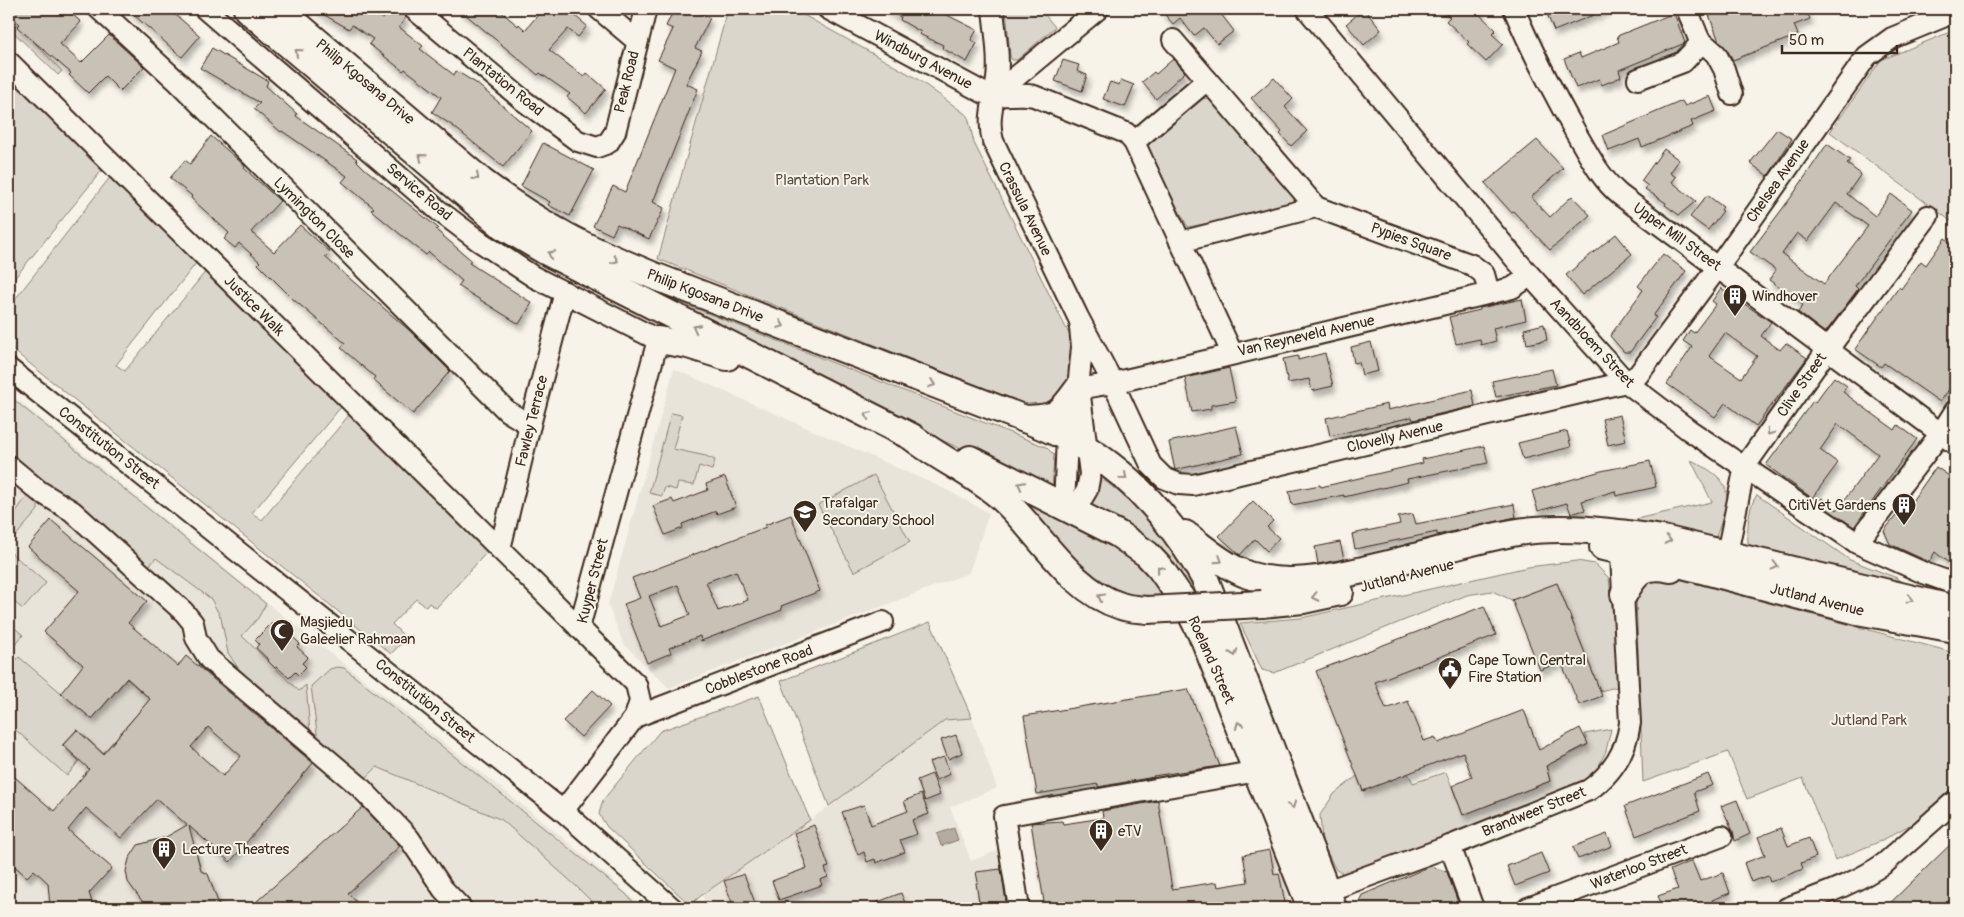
<svg xmlns="http://www.w3.org/2000/svg" width="1964" height="917" font-family="Pangolin,sans-serif">
	<style>
		.built { fill: #e9e4d9 }
		.green { fill: #dbd6cb; stroke: #8b8074 }
		.water { fill: #b4aca0; stroke: #84786c }
		.building { fill: #c8c1b6; stroke: #3b2a1e; fill-rule: evenodd; filter: url(#shadow) }
		.lines { fill: none; stroke-linecap: round; stroke-linejoin: round }
		.minor-casing { stroke: #3b2a1e; stroke-width: 24 }
		.major-casing { stroke: #3b2a1e; stroke-width: 30 }
		.minor { stroke: #f7f3e8; stroke-width: 20 }
		.major { stroke: #f7f3e8; stroke-width: 26 }
		.major-bridge-casing { stroke: #3b2a1e; stroke-width: 30; stroke-linecap: butt }
		.major-bridge { stroke: #f7f3e8; stroke-width: 26 }
		.oneway { stroke: #998e83 }
		.labels { text-anchor: middle; dominant-baseline: central; stroke-width: 4; stroke-linejoin: round; paint-order: stroke }
		.street-label { font-size: 15px; fill: #3b2a1e; stroke: #f7f3e8 }
		.park-label { font-size: 15px; fill: #5b4c41; stroke: #f7f3e8 }
		.poi-label { font-size: 15px; fill: #3b2a1e; stroke: #f7f3e8; text-anchor: start }
	</style>
	<defs>
		<filter id="shadow"><feDropShadow dx="3" dy="5.5" stdDeviation="2.5" flood-color="#0004"/></filter>
	</defs>
	<rect width="100%" height="100%" fill="#f7f3e8"/>
	<filter id="ink" filterUnits="userSpaceOnUse"><feTurbulence type="fractalNoise" baseFrequency=".02" numOctaves="2"/><feDisplacementMap in="SourceGraphic" scale="10" xChannelSelector="R" yChannelSelector="G"/><feConvolveMatrix kernelMatrix="1 2 1 2 8 2 1 2 1" color-interpolation-filters="sRGB"/></filter>
	<g filter="url(#ink)">
		<g class="built">
			<polygon points="674,369 945,489 989,513 969,573 669,688 623,643 608,605"/>
			<polygon points="9,393 251,590 550,827 627,893 642,908 9,908"/>
			<polygon points="972,718 997,788 950,807 971,861 999,850 1008,908 707,908 702,895 810,820 945,720"/>
		</g>
		<g class="green">
			<polygon points="728,9 793,9 916,78 968,116 974,143 1072,340 1066,396 1039,410 658,259"/>
			<polygon points="1006,9 1040,9 1055,27 1017,60 1012,60 1010,56"/>
			<polygon points="9,16 62,71 58,75 9,28"/>
			<polygon points="1955,30 1955,224 1830,132 1881,60"/>
			<polygon points="9,75 103,169 9,285"/>
			<polygon points="1208,98 1297,202 1297,206 1188,227 1145,147 1201,99"/>
			<polygon points="111,176 197,262 116,365 125,371 206,271 341,407 252,513 262,520 349,415 487,552 436,608 429,603 426,607 416,599 392,624 406,638 391,654 9,347 9,307"/>
			<polygon points="631,283 1046,447 1054,455 1052,491 894,418"/>
			<polygon points="9,396 266,604 258,618 242,636 299,691 306,685 310,732 238,668 228,653 221,618 211,599 156,558 150,565 145,565 65,494 48,488 9,455"/>
			<polygon points="671,413 682,415 673,449 706,456 715,460 712,470 699,466 694,485 678,483 676,490 665,487 662,496 649,493"/>
			<path d="M1691 460C1736 482 1731 494 1716 537L1706 543 1645 529 1636 519 1712 502Z"/>
			<path d="M1095 474C1141 506 1177 546 1198 597 1203 610 1206 625 1210 638L1090 507 1097 491Z"/>
			<polygon points="874,475 910,542 854,572 818,505"/>
			<polygon points="28,495 38,501 38,510 13,539 9,536 9,521"/>
			<path d="M1757 495 1850 560 1897 578 1902 585 1756 551 1748 543C1747 529 1748 506 1757 495Z"/>
			<polygon points="1019,498 1117,547 1135,561 1168,598 1139,601 1087,580"/>
			<polygon points="9,551 46,583 23,609 9,598"/>
			<polygon points="1577,561 1595,564 1609,578 1620,678 1616,687 1600,691 1557,583 1512,600 1492,591 1467,595 1274,673 1262,670 1240,623 1301,618 1528,567"/>
			<path d="M1668 576 1955 653V785L1913 823 1881 841 1835 860 1803 778 1747 799 1728 752 1643 782 1636 597C1645 582 1650 577 1668 576Z"/>
			<polygon points="930,622 972,718 945,720 829,806 781,681"/>
			<polygon points="9,623 23,635 9,652"/>
			<polygon points="19,657 92,719 127,679 150,699 103,753 77,729 62,745 79,761 67,776 9,724 9,668"/>
			<polygon points="337,667 344,668 626,894 639,908 598,908 575,885 502,820 377,767 366,778 318,741 311,686 330,669"/>
			<polygon points="759,696 810,820 702,895 690,905 607,827 599,814 603,800 660,731"/>
			<polygon points="1611,729 1606,751 1595,774 1579,785 1348,876 1336,870 1322,842 1320,815 1334,794 1357,776 1363,791 1408,773 1413,783 1446,772 1463,815 1550,781 1546,766 1588,745 1585,734"/>
		</g>
		<polygon class="water" points="954,828 958,840 941,846 937,834"/>
		<g class="building">
			<polygon points="9,9 66,9 81,22 60,44 81,63 109,35 144,67 120,91 105,76 88,93 69,75 71,73 17,27 20,24 9,14"/>
			<polygon points="127,9 169,9 200,36 182,57"/>
			<polygon points="314,9 368,9 383,19 390,9 397,9 406,17 399,27 423,46 420,49 454,75 456,71 476,83 532,131 503,167 453,126 432,112 441,97 405,69 403,71 369,44 373,39 352,25 349,29"/>
			<polygon points="459,9 498,9 518,26 519,24 525,30 543,9 567,9 587,26 578,37 568,29 549,50 584,77 587,73 606,89 586,113 567,97 570,94 540,73 538,75"/>
			<polygon points="674,9 692,9 710,18 695,48 702,51 686,84 698,89 653,202 664,208 649,239 617,224 612,235 593,226 613,186 625,192 675,68 658,60 673,29 666,26"/>
			<polygon points="884,9 935,9 977,30 971,40 977,43 967,62 942,48 943,45 919,34 921,32 900,20 901,17"/>
			<polygon points="1160,9 1217,9 1234,31 1217,44 1204,28 1194,36 1180,18 1173,24"/>
			<polygon points="1364,9 1381,30 1364,45 1346,24"/>
			<polygon points="1440,9 1484,9 1479,14 1496,30 1492,34 1503,44 1486,62 1467,44 1469,42 1446,21 1450,17"/>
			<polygon points="1545,9 1608,9 1554,31"/>
			<polygon points="1726,9 1735,9 1737,15 1754,9 1806,9 1810,19 1794,25 1798,35 1733,60 1726,48 1719,41 1709,15"/>
			<polygon points="1674,13 1685,43 1619,70 1621,77 1602,85 1599,79 1576,88 1564,59 1579,53 1581,58 1619,42 1617,36"/>
			<polygon points="212,48 268,81 266,86 297,114 296,116 357,159 356,160 365,169 438,228 436,230 471,260 469,263 532,303 519,324 458,286 462,281 429,252 426,255 395,230 371,210 374,208 342,182 347,176 282,131 281,132 254,109 260,103 200,68"/>
			<polygon points="1173,59 1185,72 1156,99 1142,82 1154,72 1156,74"/>
			<polygon points="1063,60 1079,65 1077,71 1087,75 1082,91 1055,81"/>
			<polygon points="1274,78 1293,99 1285,107 1307,131 1291,146 1280,134 1282,132 1251,98"/>
			<polygon points="1121,80 1134,85 1125,107 1103,99 1110,82 1119,85"/>
			<polygon points="1710,96 1716,111 1691,121 1693,126 1642,147 1639,139 1609,151 1603,135 1682,101 1685,106"/>
			<polygon points="1777,129 1792,139 1768,176 1750,163"/>
			<polygon points="211,136 245,166 244,168 280,201 251,232 274,252 300,225 330,252 325,257 410,331 450,371 413,414 373,380 375,377 341,348 345,343 293,299 258,264 260,262 239,243 235,248 224,239 229,233 191,198 192,196 170,178 185,160 190,164"/>
			<polygon points="1537,140 1563,168 1531,197 1550,217 1572,196 1590,215 1550,250 1513,211 1511,212 1485,183"/>
			<polygon points="543,143 594,170 570,216 548,205 550,202 521,186"/>
			<path d="M1827 144 1850 160 1847 164 1861 174 1847 194 1875 216 1891 194 1912 210 1855 286 1858 289 1825 333 1798 312 1803 305 1769 280 1776 270 1750 252 1792 196ZM1836 203 1868 226 1824 284 1782 254 1797 233 1808 241Z"/>
			<polygon points="1664,149 1679,160 1670,173 1676,177 1672,182 1696,201 1679,215 1665,205 1666,203 1645,189 1648,186 1641,181"/>
			<polygon points="1707,195 1723,207 1721,210 1723,211 1708,230 1690,217"/>
			<polygon points="1616,234 1632,254 1582,295 1566,275"/>
			<polygon points="1945,238 1955,246 1955,381 1940,402 1884,363 1881,367 1855,349 1899,287 1901,289 1921,261 1926,265"/>
			<polygon points="1663,254 1686,271 1653,316 1656,317 1630,352 1624,352 1610,336 1643,290 1638,286"/>
			<path d="M1721 288 1771 322 1761 336 1780 350 1786 343 1807 358 1756 426 1725 403 1715 417 1667 384 1692 347 1683 341 1690 330 1694 333 1716 304 1712 301ZM1725 333 1757 356 1741 378 1709 356Z"/>
			<polygon points="1522,299 1526,320 1493,328 1496,341 1481,345 1480,339 1456,344 1449,317 1480,310 1480,308"/>
			<polygon points="1544,324 1547,340 1527,344 1524,329"/>
			<polygon points="1371,342 1378,371 1362,375 1359,362 1354,363 1351,347"/>
			<polygon points="1325,353 1333,386 1312,391 1309,379 1288,383 1283,359 1298,356 1298,360"/>
			<polygon points="1229,368 1236,401 1211,405 1211,409 1192,412 1185,378"/>
			<polygon points="1552,369 1556,385 1496,397 1492,381"/>
			<polygon points="1834,377 1847,386 1843,392 1855,401 1895,430 1898,425 1917,439 1854,527 1818,503 1822,498 1837,510 1878,454 1838,424 1820,450 1838,463 1812,498 1766,465 1813,401 1815,402"/>
			<polygon points="1472,390 1475,406 1413,420 1412,417 1330,436 1326,418 1387,404 1388,410"/>
			<polygon points="1620,415 1626,441 1608,445 1602,419"/>
			<polygon points="1236,426 1243,454 1175,470 1169,442"/>
			<polygon points="1567,431 1571,447 1523,459 1518,443"/>
			<polygon points="1484,446 1488,463 1407,479 1408,482 1344,497 1344,495 1292,505 1289,491 1320,485 1321,487 1423,463 1422,459"/>
			<polygon points="1650,461 1656,487 1616,496 1615,491 1582,501 1585,510 1571,514 1567,503 1538,511 1532,491 1601,471"/>
			<polygon points="1936,467 1955,480 1955,568 1935,552 1929,562 1890,544 1884,531 1909,499 1912,501"/>
			<polygon points="725,477 736,507 717,514 716,511 682,524 683,528 665,535 653,506 672,499 674,503 708,490 706,484"/>
			<polygon points="1253,501 1273,521 1267,527 1279,538 1267,551 1255,539 1240,555 1219,536"/>
			<polygon points="1514,504 1516,517 1437,535 1437,532 1355,549 1352,534 1400,524 1398,517 1413,514 1416,524"/>
			<path d="M791 515 820 591 781 606 782 610 701 641 700 636 669 648 671 653 647 663 624 604 640 598 632 578 766 527 765 525ZM736 571 748 600 718 611 706 582ZM678 585 690 615 661 626 649 596Z"/>
			<path d="M51 520 147 601 128 623 178 666 186 656 313 763 230 862 189 826 201 871 208 874 220 908H147L128 882 126 871 129 859 138 845 166 837 187 825 157 799 121 838 86 808 68 830 112 868 89 893 94 908H50L48 883 34 870 27 877 9 861V772L54 811 89 769 63 745 77 730 103 754 150 699 127 678 92 719 61 693 83 665 44 632 79 591 28 547ZM208 727 241 756 223 776 191 747Z"/>
			<polygon points="1340,542 1344,559 1318,564 1315,547"/>
			<polygon points="1557,583 1602,696 1579,705 1561,662 1540,670 1512,600"/>
			<polygon points="1484,606 1496,635 1375,682 1386,709 1408,701 1424,741 1435,737 1438,743 1524,710 1539,750 1580,728 1588,744 1546,766 1550,781 1463,815 1452,786 1472,777 1463,752 1363,791 1316,671"/>
			<polygon points="273,622 290,637 292,636 300,644 297,647 308,657 302,663 306,667 298,675 295,672 289,678 277,667 275,668 268,661 269,660 256,648 259,644 255,640"/>
			<polygon points="1188,689 1220,766 1153,776 1154,777 1098,787 1098,784 1037,794 1024,716"/>
			<polygon points="593,690 610,706 581,737 563,721"/>
			<polygon points="956,735 962,753 948,759 941,740"/>
			<polygon points="944,757 950,774 936,780 929,762"/>
			<polygon points="932,774 940,795 925,801 917,780"/>
			<polygon points="1708,774 1713,785 1694,792 1700,811 1636,836 1625,806"/>
			<polygon points="921,794 929,814 912,820 917,834 900,840 905,852 876,863 875,859 867,862 864,852 858,855 842,812 864,805 871,825 908,811 904,801"/>
			<polygon points="1737,800 1750,834 1735,841 1733,831 1721,806"/>
			<polygon points="1158,801 1172,889 1217,882 1218,887 1248,882 1243,855 1270,850 1274,874 1279,873 1286,908 1045,908 1031,823 1062,821 1063,824 1103,818 1102,811"/>
			<polygon points="363,807 400,846 348,893 362,908 264,908 257,901"/>
			<polygon points="814,825 829,867 825,868 828,877 820,880 822,885 779,900 772,881 807,868 794,833"/>
			<polygon points="1781,828 1788,846 1809,838 1816,857 1801,863 1803,869 1770,882 1768,876 1751,882 1744,863 1765,855 1758,837"/>
			<polygon points="1607,834 1612,846 1578,859 1573,847"/>
			<polygon points="1955,840 1955,897 1939,908 1885,908"/>
			<polygon points="1541,853 1549,873 1515,886 1507,866"/>
			<polygon points="1692,861 1700,881 1723,873 1730,893 1712,900 1715,908 1663,908 1658,896 1678,889 1670,870"/>
			<polygon points="1431,866 1447,872 1460,908 1356,908 1362,895"/>
			<polygon points="1001,869 1007,908 980,908 976,883 978,882 976,872"/>
			<polygon points="744,874 757,908 734,908 724,881"/>
			<polygon points="901,893 907,908 865,908 865,907"/>
		</g>
		<g class="lines">
			<defs>
				<g id="minor">
					<polyline points="99,9 178,82 507,411 530,425"/>
					<polyline points="205,9 438,210 479,241 534,277 658,340 579,628"/>
					<polyline points="414,9 524,101 578,141 597,147 608,143 615,132 646,9"/>
					<polyline points="599,9 637,41"/>
					<path d="M828 9 984 93C1000 99 1017 92 1034 96L1126 133 1134 142 1232 353"/>
					<path d="M993 9C995 32 1000 56 997 79 994 100 987 120 993 141L1078 317 1113 383 1151 465 1164 478 1179 484 1193 485 1626 382 1638 375 1718 267 1867 56 1892 38 1955 12"/>
					<polyline points="1307,9 1517,261 1626,382 1689,430 1857,543 1924,573 1955,584"/>
					<path d="M1514 9C1532 52 1553 92 1576 133 1589 155 1600 178 1620 195L1955 444"/>
					<polyline points="1687,9 1699,39 1716,54 1724,69 1732,94"/>
					<polyline points="1173,40 1316,207 1472,265 1484,274 1489,293"/>
					<polyline points="9,62 636,684 640,701 635,717 563,811"/>
					<polyline points="1638,79 1683,62 1702,42"/>
					<polyline points="993,96 1098,9"/>
					<polyline points="1134,142 1207,80"/>
					<polyline points="1180,242 1316,207"/>
					<polyline points="9,369 563,811 672,908"/>
					<polyline points="1078,389 1113,383 1512,288 1530,276"/>
					<polyline points="9,466 39,491 72,511 184,612 193,623 196,638 209,659 359,786 409,838 443,889 461,908"/>
					<polyline points="1064,507 1067,437 1078,389 1082,347 1080,328"/>
					<polyline points="1074,512 1087,490 1090,474 1080,396"/>
					<polyline points="1857,543 1941,433 1955,411"/>
					<polyline points="500,549 530,425 565,292"/>
					<polyline points="1724,568 1745,466 1828,349 1928,216"/>
					<polyline points="635,717 883,622"/>
					<polyline points="1450,846 1473,908"/>
					<path d="M1314 898 1338 887 1450 846 1589 790C1613 773 1626 752 1630 723L1620 537"/>
					<polyline points="1019,908 1004,816 1269,769"/>
					<polyline points="1528,908 1722,836"/>
					<path d="M1787 908C1821 895 1855 884 1885 863L1955 801"/>
				</g>
				<g id="major">
					<path d="M247 9 503 226 547 252 912 437C941 460 975 474 1003 499 1040 533 1071 591 1121 606 1129 609 1138 609 1147 610"/>
					<path d="M279 9 481 181C506 200 532 217 559 232 589 250 622 262 654 276L1025 419C1046 428 1068 436 1087 449 1138 481 1176 527 1205 579L1333 908"/>
					<polyline points="658,340 688,345 727,357"/>
					<path d="M1025 419C1058 418 1059 415 1078 389"/>
					<polyline points="970,459 1118,534 1147,554 1160,568 1188,608 1204,639 1311,908"/>
					<path d="M1185 534C1205 549 1224 566 1248 575 1290 588 1331 577 1372 568 1419 557 1465 542 1512 533 1562 524 1614 532 1663 539L1955 609"/>
					<polyline points="1603,547 1645,555 1857,611 1955,629"/>
					<path d="M1624 594C1636 572 1644 563 1671 569"/>
					<polyline points="1262,604 1303,600 1340,592"/>
				</g>
			</defs>
			<use href="#minor" class="minor-casing"/>
			<use href="#major" class="major-casing"/>
			<use href="#minor" class="minor"/>
			<use href="#major" class="major"/>
			<defs>
				<polyline id="major-bridge" points="1147,610 1262,604"/>
			</defs>
			<use href="#major-bridge" class="major-bridge-casing"/>
			<use href="#major-bridge" class="major-bridge"/>
		</g>
		<defs><path id="oneway-chevron" d="M-2-3.5L2.5 0L-2 3.5" fill="none" stroke-width="1.6" stroke-linecap="round" stroke-linejoin="round" transform="scale(1.25)"/></defs>
		<g class="oneway">
			<use href="#oneway-chevron" transform="translate(298 52) rotate(-140)"/>
			<use href="#oneway-chevron" transform="translate(422 157) rotate(-140)"/>
			<use href="#oneway-chevron" transform="translate(476 177) rotate(40)"/>
			<use href="#oneway-chevron" transform="translate(551 254) rotate(-152)"/>
			<use href="#oneway-chevron" transform="translate(615 260) rotate(23)"/>
			<use href="#oneway-chevron" transform="translate(781 325) rotate(21)"/>
			<use href="#oneway-chevron" transform="translate(696 328) rotate(-153)"/>
			<use href="#oneway-chevron" transform="translate(932 384) rotate(21)"/>
			<use href="#oneway-chevron" transform="translate(868 415) rotate(-153)"/>
			<use href="#oneway-chevron" transform="translate(1770 432) rotate(125)"/>
			<use href="#oneway-chevron" transform="translate(1124 477) rotate(41)"/>
			<use href="#oneway-chevron" transform="translate(1021 485) rotate(-153)"/>
			<use href="#oneway-chevron" transform="translate(1668 540) rotate(12)"/>
			<use href="#oneway-chevron" transform="translate(1219 560) rotate(33)"/>
			<use href="#oneway-chevron" transform="translate(1775 566) rotate(14)"/>
			<use href="#oneway-chevron" transform="translate(1160 569) rotate(-130)"/>
			<use href="#oneway-chevron" transform="translate(1101 597) rotate(-151)"/>
			<use href="#oneway-chevron" transform="translate(1315 597) rotate(168)"/>
			<use href="#oneway-chevron" transform="translate(1910 599) rotate(13)"/>
			<use href="#oneway-chevron" transform="translate(1234 653) rotate(70)"/>
			<use href="#oneway-chevron" transform="translate(1239 725) rotate(-112)"/>
			<use href="#oneway-chevron" transform="translate(1292 805) rotate(69)"/>
		</g>
	</g>
	<defs>
		<symbol id="building-pin" viewBox="-11 -11 22 30"><path d="M0 17L-7.5 6A9.5 9.5 0 1 1 7.5 6Z" fill="#3b2a1e" stroke="#f7f3e8"/><path d="M-4-6H4V6H1V3H-1V6H-4ZM-2.5-4.3h1.7v1.8h-1.7ZM.8-4.3h1.7v1.8H.8ZM-2.5-1h1.7V.8h-1.7ZM.8-1h1.7V.8H.8Z" fill="#fff"/></symbol>
		<symbol id="school-pin" viewBox="-11 -11 22 30"><path d="M0 17L-7.5 6A9.5 9.5 0 1 1 7.5 6Z" fill="#3b2a1e" stroke="#f7f3e8"/><path d="M0-5L7-2L0 1L-7-2ZM-4 1L0 2.5L4 1V4Q0 6-4 4Z" fill="#fff"/></symbol>
		<symbol id="mosque-pin" viewBox="-11 -11 22 30"><path d="M0 17L-7.5 6A9.5 9.5 0 1 1 7.5 6Z" fill="#3b2a1e" stroke="#f7f3e8"/><path d="M3.5-4.9A6 6 0 1 0 3.5 4.9A5 5 0 1 1 3.5-4.9Z" fill="#fff"/></symbol>
		<symbol id="civic-pin" viewBox="-11 -11 22 30"><path d="M0 17L-7.5 6A9.5 9.5 0 1 1 7.5 6Z" fill="#3b2a1e" stroke="#f7f3e8"/><path d="M-.6-6.5H3V-4.5H.6V-3L4-1V1h2V6H-6V1h2V-1L-.6-3ZM-1.2 2.5V6h2.4V2.5Z" fill="#fff"/></symbol>
	</defs>
	<g fill-rule="evenodd">
		<use href="#building-pin" x="1721" y="282" width="28" height="38"/>
		<use href="#building-pin" x="1890" y="491" width="28" height="38"/>
		<use href="#school-pin" x="791" y="498" width="28" height="38"/>
		<use href="#mosque-pin" x="268" y="617" width="28" height="38"/>
		<use href="#civic-pin" x="1436" y="655" width="28" height="38"/>
		<use href="#building-pin" x="1087" y="817" width="28" height="38"/>
		<use href="#building-pin" x="150" y="835" width="28" height="38"/>
	</g>
	<g class="labels">
		<g class="street-label">
			<text transform="translate(923 60) rotate(28)">Windburg Avenue</text>
			<text transform="translate(365 82) rotate(40)">Philip Kgosana Drive</text>
			<text transform="translate(503 82) rotate(39)">Plantation Road</text>
			<text transform="translate(627 82) rotate(-76)">Peak Road</text>
			<text transform="translate(1778 181) rotate(-55)">Chelsea Avenue</text>
			<text transform="translate(419 192) rotate(40)">Service Road</text>
			<text transform="translate(1025 209) rotate(64)">Crassula Avenue</text>
			<text transform="translate(314 218) rotate(45)">Lymington Close</text>
			<text transform="translate(1677 237) rotate(36)">Upper Mill Street</text>
			<text transform="translate(1411 242) rotate(20)">Pypies Square</text>
			<text transform="translate(705 296) rotate(21)">Philip Kgosana Drive</text>
			<text transform="translate(254 306) rotate(45)">Justice Walk</text>
			<text transform="translate(1306 336) rotate(-13)">Van Reyneveld Avenue</text>
			<text transform="translate(1592 343) rotate(47)">Aandbloem Street</text>
			<text transform="translate(1802 385) rotate(-55)">Clive Street</text>
			<text transform="translate(532 421) rotate(-76)">Fawley Terrace</text>
			<text transform="translate(1395 437) rotate(-13)">Clovelly Avenue</text>
			<text transform="translate(109 448) rotate(38)">Constitution Street</text>
			<text transform="translate(1407 576) rotate(-14)">Jutland Avenue</text>
			<text transform="translate(593 581) rotate(-76)">Kuyper Street</text>
			<text transform="translate(1817 600) rotate(14)">Jutland Avenue</text>
			<text transform="translate(1211 660) rotate(66)">Roeland Street</text>
			<text transform="translate(759 670) rotate(-21)">Cobblestone Road</text>
			<text transform="translate(425 701) rotate(39)">Constitution Street</text>
			<text transform="translate(1534 812) rotate(-22)">Brandweer Street</text>
			<text transform="translate(1639 867) rotate(-21)">Waterloo Street</text>
		</g>
		<g class="park-label">
			<text x="822" y="180">Plantation Park</text>
			<text x="1869" y="720">Jutland Park</text>
		</g>
		<g class="poi-label">
			<text x="1752" y="296">Windhover</text>
			<text x="822" y="503">Trafalgar<tspan x="822" dy="17">Secondary School</tspan></text>
			<text x="1886" y="505" text-anchor="end">CitiVet Gardens</text>
			<text x="300" y="622">Masjiedu<tspan x="300" dy="17">Galeelier Rahmaan</tspan></text>
			<text x="1468" y="660">Cape Town Central<tspan x="1468" dy="17">Fire Station</tspan></text>
			<text x="1118" y="831">eTV</text>
			<text x="182" y="849">Lecture Theatres</text>
		</g>
	</g>
	<rect width="1964" height="917" fill="none" stroke="#f7f3e8" stroke-width="30"/>
	<rect x="15" y="15" width="1934" height="887" fill="none" stroke="#3b2a1e" stroke-width="2" filter="url(#ink)"/>
	<path d="M1782 45v8h115v-8" fill="none" stroke="#3b2a1e" stroke-width="2.5"/>
	<text x="1789" y="45" font-size="15" fill="#3b2a1e" stroke="#f7f3e8" stroke-width="4" paint-order="stroke">50 m</text>
</svg>
